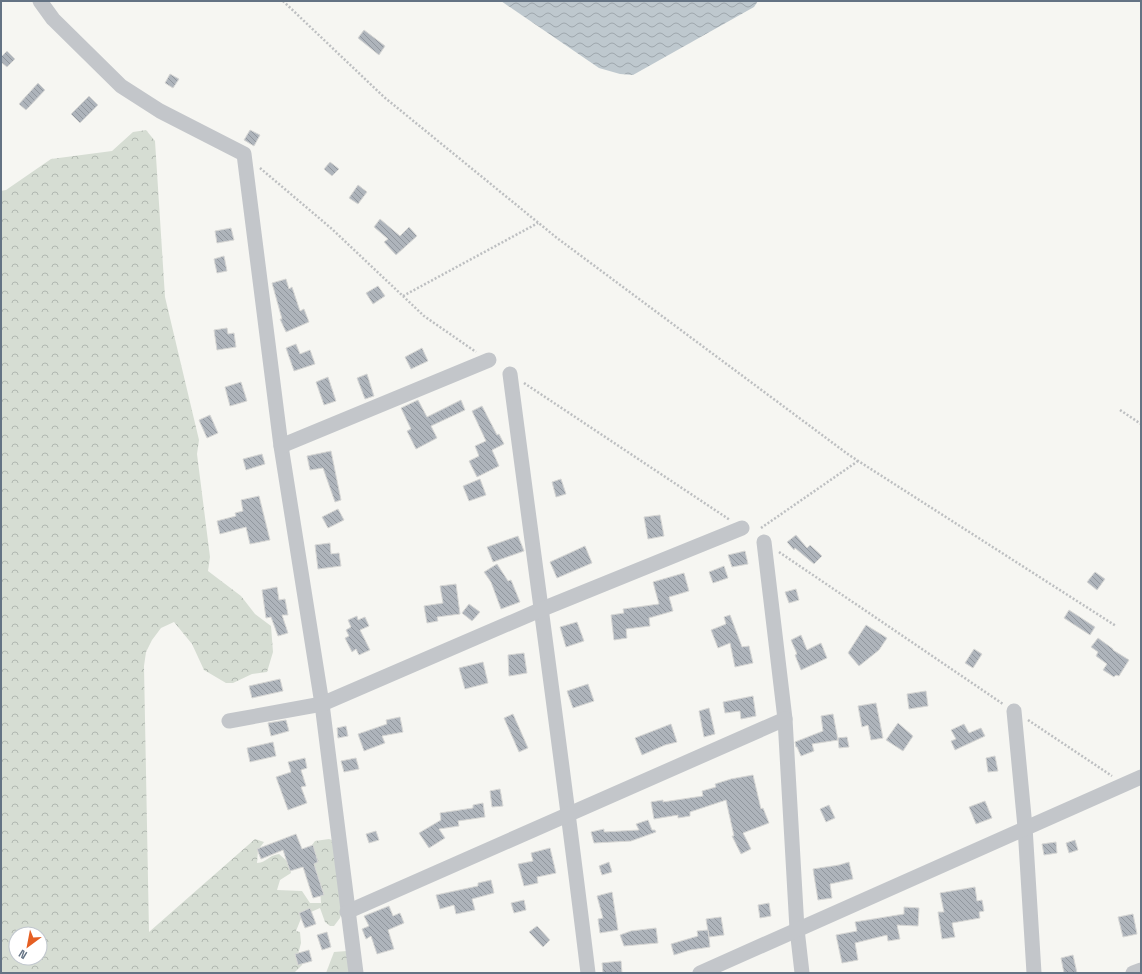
<svg xmlns="http://www.w3.org/2000/svg" width="1142" height="974" font-family="'Space Grotesk',sans-serif">
	<style>
		.forest { fill: url(#forest-crowns); fill-rule: evenodd }
		.water { fill: url(#water-waves) }
		.building { fill: url(#building-back-hatch); stroke: #d7d7d5 }
		.lines { fill: none; stroke-linecap: round; stroke-linejoin: round }
		.path { stroke: #bdbfc1; stroke-width: 2.5; stroke-dasharray: 2 2; stroke-linecap: butt }
		.minor { stroke: #c3c6ca; stroke-width: 15 }
	</style>
	<defs>
		<pattern id="forest-crowns" width="20" height="18" patternUnits="userSpaceOnUse"><rect width="20" height="18" fill="#d6ddd3"/><path d="M2 6a3 3 0 1 1 6 0M12 15a3 3 0 1 1 6 0" fill="none" stroke="#b1b8b1"/></pattern>
		<pattern id="water-waves" width="16" height="10" patternUnits="userSpaceOnUse"><rect width="16" height="10" fill="#bec8ce"/><path d="M0 5q4-4 8 0t8 0" fill="none" stroke="#9ea7ad"/></pattern>
		<pattern id="building-back-hatch" width="6" height="6" patternUnits="userSpaceOnUse"><rect width="6" height="6" fill="#aeb4bb"/><path d="M-1 5l2 2M0 0l6 6M5-1l2 2" fill="none" stroke="#91979e"/></pattern>
	</defs>
	<rect width="100%" height="100%" fill="#f6f6f2"/>
	<g class="forest">
		<path d="M146 130 155 141 165 297 199 440 197 454 210 557 208 571 241 596 255 614 271 626 273 652 267 672 252 674 233 683H226L204 670 192 644 174 622 161 628 152 640 146 652 144 666 149 932 255 839 264 842 258 850 257 863C268 862 267 856 279 854L289 863 291 873 280 880 277 890 302 891 310 903H321L319 878 314 873 309 849 315 841 329 839 335 841 342 911 340 918 334 926H330L325 922 320 908 302 916 296 931 300 932 301 943 297 958 302 962V965L294 973H1V191L6 190 51 159 112 151 133 132ZM16 934H40V958H16Z"/>
		<polygon points="347,951 350,973 326,973 334,952"/>
	</g>
	<polygon class="water" points="501,1 758,1 754,7 633,75 620,74 599,68"/>
	<g class="building">
		<polygon points="364,30 385,46 379,55 358,38"/>
		<polygon points="7,51 15,59 7,67 1,62 1,57"/>
		<polygon points="170,74 179,79 173,88 165,83"/>
		<polygon points="38,83 45,90 26,110 19,104"/>
		<polygon points="89,96 98,105 80,123 71,114"/>
		<polygon points="250,130 260,135 254,146 244,140"/>
		<polygon points="330,162 339,169 332,176 324,169"/>
		<polygon points="358,185 367,192 358,204 349,198"/>
		<polygon points="380,219 400,236 409,227 417,236 396,255 384,242 388,239 374,227"/>
		<polygon points="231,228 234,240 217,243 215,231"/>
		<polygon points="224,256 227,271 217,273 214,259"/>
		<polygon points="286,279 289,289 292,287 300,311 304,309 309,322 286,332 280,319 282,319 272,283"/>
		<polygon points="378,286 385,296 373,304 366,293"/>
		<polygon points="227,328 228,334 234,333 236,347 217,350 214,330"/>
		<polygon points="296,344 300,354 310,350 315,364 294,371 286,348"/>
		<polygon points="422,348 428,361 411,369 405,357"/>
		<polygon points="367,374 374,396 365,399 357,378"/>
		<polygon points="328,377 336,401 324,405 316,382"/>
		<polygon points="241,382 247,401 230,406 225,387"/>
		<polygon points="418,400 427,417 461,400 465,410 431,426 437,438 416,449 407,431 411,429 401,408"/>
		<polygon points="482,406 497,435 499,434 504,444 492,450 499,466 477,477 469,461 479,456 475,446 486,441 472,411"/>
		<polygon points="210,415 218,433 207,438 199,420"/>
		<polygon points="331,451 341,500 335,502 323,468 310,470 307,456"/>
		<polygon points="262,454 265,464 246,470 243,459"/>
		<polygon points="480,479 486,495 469,501 463,486"/>
		<polygon points="561,479 566,494 556,497 552,482"/>
		<polygon points="259,496 270,540 250,544 246,527 220,534 217,521 236,516 235,513 243,511 241,500"/>
		<polygon points="338,509 344,520 328,528 322,517"/>
		<polygon points="660,515 664,536 648,539 644,517"/>
		<polygon points="796,535 807,548 810,545 822,556 814,564 795,548 794,550 787,542"/>
		<polygon points="518,536 524,551 493,562 487,547"/>
		<polygon points="330,543 331,554 339,553 341,566 318,569 315,545"/>
		<polygon points="585,546 592,563 557,578 550,562"/>
		<polygon points="745,551 748,564 732,567 728,555"/>
		<polygon points="497,564 508,581 511,580 520,602 501,609 491,582 484,572"/>
		<polygon points="724,566 728,578 713,583 709,572"/>
		<polygon points="1095,572 1105,579 1097,590 1087,582"/>
		<polygon points="684,573 689,591 669,597 673,611 649,618 650,626 626,629 627,638 614,640 611,615 624,613 623,609 659,604 653,582"/>
		<polygon points="456,584 460,614 437,617 438,621 427,623 424,606 443,603 440,586"/>
		<polygon points="277,587 279,600 285,599 288,615 282,615 288,633 278,636 271,617 266,618 262,590"/>
		<polygon points="796,589 799,600 789,603 785,592"/>
		<polygon points="469,604 480,612 472,621 462,613"/>
		<polygon points="1069,610 1095,627 1090,635 1064,618"/>
		<polygon points="730,615 742,647 749,646 753,663 735,667 730,643 718,648 711,630 726,624 724,617"/>
		<polygon points="357,616 358,620 365,617 369,626 360,630 370,650 359,655 356,649 352,652 345,638 349,636 346,630 351,627 348,620"/>
		<polygon points="577,622 584,641 566,647 560,627"/>
		<polygon points="866,625 887,638 879,650 859,666 848,653"/>
		<polygon points="801,635 807,650 821,643 827,658 801,670 795,655 797,654 791,640"/>
		<polygon points="1098,638 1113,649 1113,650 1129,660 1119,676 1116,675 1114,677 1103,670 1107,664 1096,656 1098,652 1091,647"/>
		<polygon points="974,649 982,654 973,668 965,663"/>
		<polygon points="524,653 527,673 509,676 508,655"/>
		<polygon points="483,662 488,683 465,689 459,668"/>
		<polygon points="280,679 283,691 252,698 249,686"/>
		<polygon points="588,684 594,701 573,708 567,691"/>
		<polygon points="926,691 928,706 909,709 907,694"/>
		<polygon points="753,696 756,716 741,719 740,711 725,713 723,702"/>
		<polygon points="876,703 883,738 871,740 868,725 862,727 858,706"/>
		<polygon points="709,708 715,734 704,737 699,711"/>
		<polygon points="513,714 528,748 519,752 504,718"/>
		<polygon points="833,714 838,740 812,744 814,751 801,756 797,747 796,747 795,742 823,731 821,716"/>
		<polygon points="400,717 403,732 382,736 385,743 364,751 358,734 387,724 386,720"/>
		<polygon points="286,720 289,731 271,736 268,723"/>
		<polygon points="898,723 913,736 903,751 886,740"/>
		<polygon points="671,724 677,742 665,745 642,755 635,738"/>
		<polygon points="964,724 969,733 981,728 985,736 955,750 951,741 956,739 951,730"/>
		<polygon points="346,726 348,736 338,738 337,728"/>
		<polygon points="847,737 849,747 839,748 838,738"/>
		<polygon points="273,742 276,756 250,762 247,748"/>
		<polygon points="995,756 998,771 988,772 986,758"/>
		<polygon points="305,758 307,768 301,770 306,786 301,787 307,803 288,810 276,777 291,772 288,762"/>
		<polygon points="356,758 359,769 344,772 341,761"/>
		<polygon points="753,775 761,809 763,808 769,823 743,833 751,849 741,854 732,836 734,836 726,800 690,812 690,816 678,818 678,815 654,819 651,802 663,800 663,802 703,796 702,791 716,787 715,784 731,779"/>
		<polygon points="500,789 503,806 492,807 490,791"/>
		<polygon points="985,801 992,818 976,824 969,807"/>
		<polygon points="483,803 485,817 458,821 459,826 439,829 445,838 429,848 419,833 441,820 440,813 473,808 473,805"/>
		<polygon points="829,805 835,818 826,822 820,809"/>
		<polygon points="648,820 652,830 655,830 656,832 631,841 594,843 591,832 604,829 604,832 639,830 636,824"/>
		<polygon points="376,831 379,840 369,843 366,834"/>
		<polygon points="296,834 302,849 313,845 318,862 314,864 324,895 313,898 303,867 290,871 283,850 261,859 257,849"/>
		<polygon points="1075,840 1078,850 1069,853 1066,843"/>
		<polygon points="1056,842 1057,853 1044,855 1042,844"/>
		<polygon points="550,848 556,873 537,877 538,883 524,886 518,864 533,861 531,853"/>
		<polygon points="609,862 612,872 602,875 599,866"/>
		<polygon points="849,862 853,879 830,884 832,898 818,900 813,869 839,865"/>
		<polygon points="491,880 494,893 472,899 475,910 456,914 454,905 440,909 436,895 478,886 478,883"/>
		<polygon points="975,887 977,901 982,900 984,911 979,912 980,918 952,923 955,937 942,939 938,912 944,912 940,893"/>
		<polygon points="612,892 618,930 600,933 598,919 603,918 597,896"/>
		<polygon points="524,900 526,910 514,913 511,903"/>
		<polygon points="769,903 771,916 760,918 758,905"/>
		<polygon points="389,906 393,916 400,913 404,923 388,930 394,949 377,954 371,936 366,939 362,929 369,926 364,916"/>
		<polygon points="904,907 919,908 918,926 897,925 900,939 888,941 887,935 855,943 858,960 842,963 836,935 857,931 855,922 904,914"/>
		<polygon points="310,908 316,924 305,928 299,913"/>
		<polygon points="1133,914 1137,934 1123,937 1118,917"/>
		<polygon points="721,917 724,935 709,937 706,919"/>
		<polygon points="537,926 550,940 543,947 529,932"/>
		<polygon points="656,928 658,943 624,946 620,935 631,931"/>
		<polygon points="708,930 710,947 690,950 674,955 671,944 698,936 697,931"/>
		<polygon points="327,932 331,947 322,950 317,935"/>
		<polygon points="309,950 312,961 298,965 295,954"/>
		<polygon points="1073,955 1077,973 1064,973 1061,958"/>
		<polygon points="621,961 622,973 603,973 602,963"/>
	</g>
	<g class="lines">
		<g class="path">
			<polyline points="283,1 384,97 557,238 849,455 1116,626"/>
			<polyline points="260,168 332,229 424,316 476,352"/>
			<polyline points="403,296 538,223"/>
			<polyline points="524,383 730,520"/>
			<polyline points="1120,410 1141,424"/>
			<polyline points="761,528 858,461"/>
			<polyline points="779,552 1003,704"/>
			<polyline points="1028,720 1112,776"/>
		</g>
		<g class="minor">
			<polyline points="40,1 53,19 121,86 160,111 244,154 281,446 322,704 356,973"/>
			<path d="M510 374C536 574 564 773 588 973"/>
			<polyline points="281,446 489,360"/>
			<polyline points="764,542 785,719 797,929 802,973"/>
			<polyline points="1014,711 1025,827 1034,973"/>
			<polyline points="229,721 322,704 540,610 742,528"/>
			<polyline points="347,912 785,719"/>
			<polyline points="700,973 1141,777"/>
			<polyline points="1133,973 1141,970"/>
		</g>
	</g>
	<rect width="1142" height="974" fill="none" stroke="#647384" stroke-width="4"/>
	<g transform="translate(28 946) rotate(212)"><circle r="19" fill="#ffffff" stroke="#c1c7ce"/>
	<path d="M0-3L7 15L0 10L-7 15Z" fill="#e55f23"/>
	<text y="-6" font-size="11" font-weight="bold" text-anchor="middle" fill="#647384">N</text>
	</g>
</svg>
